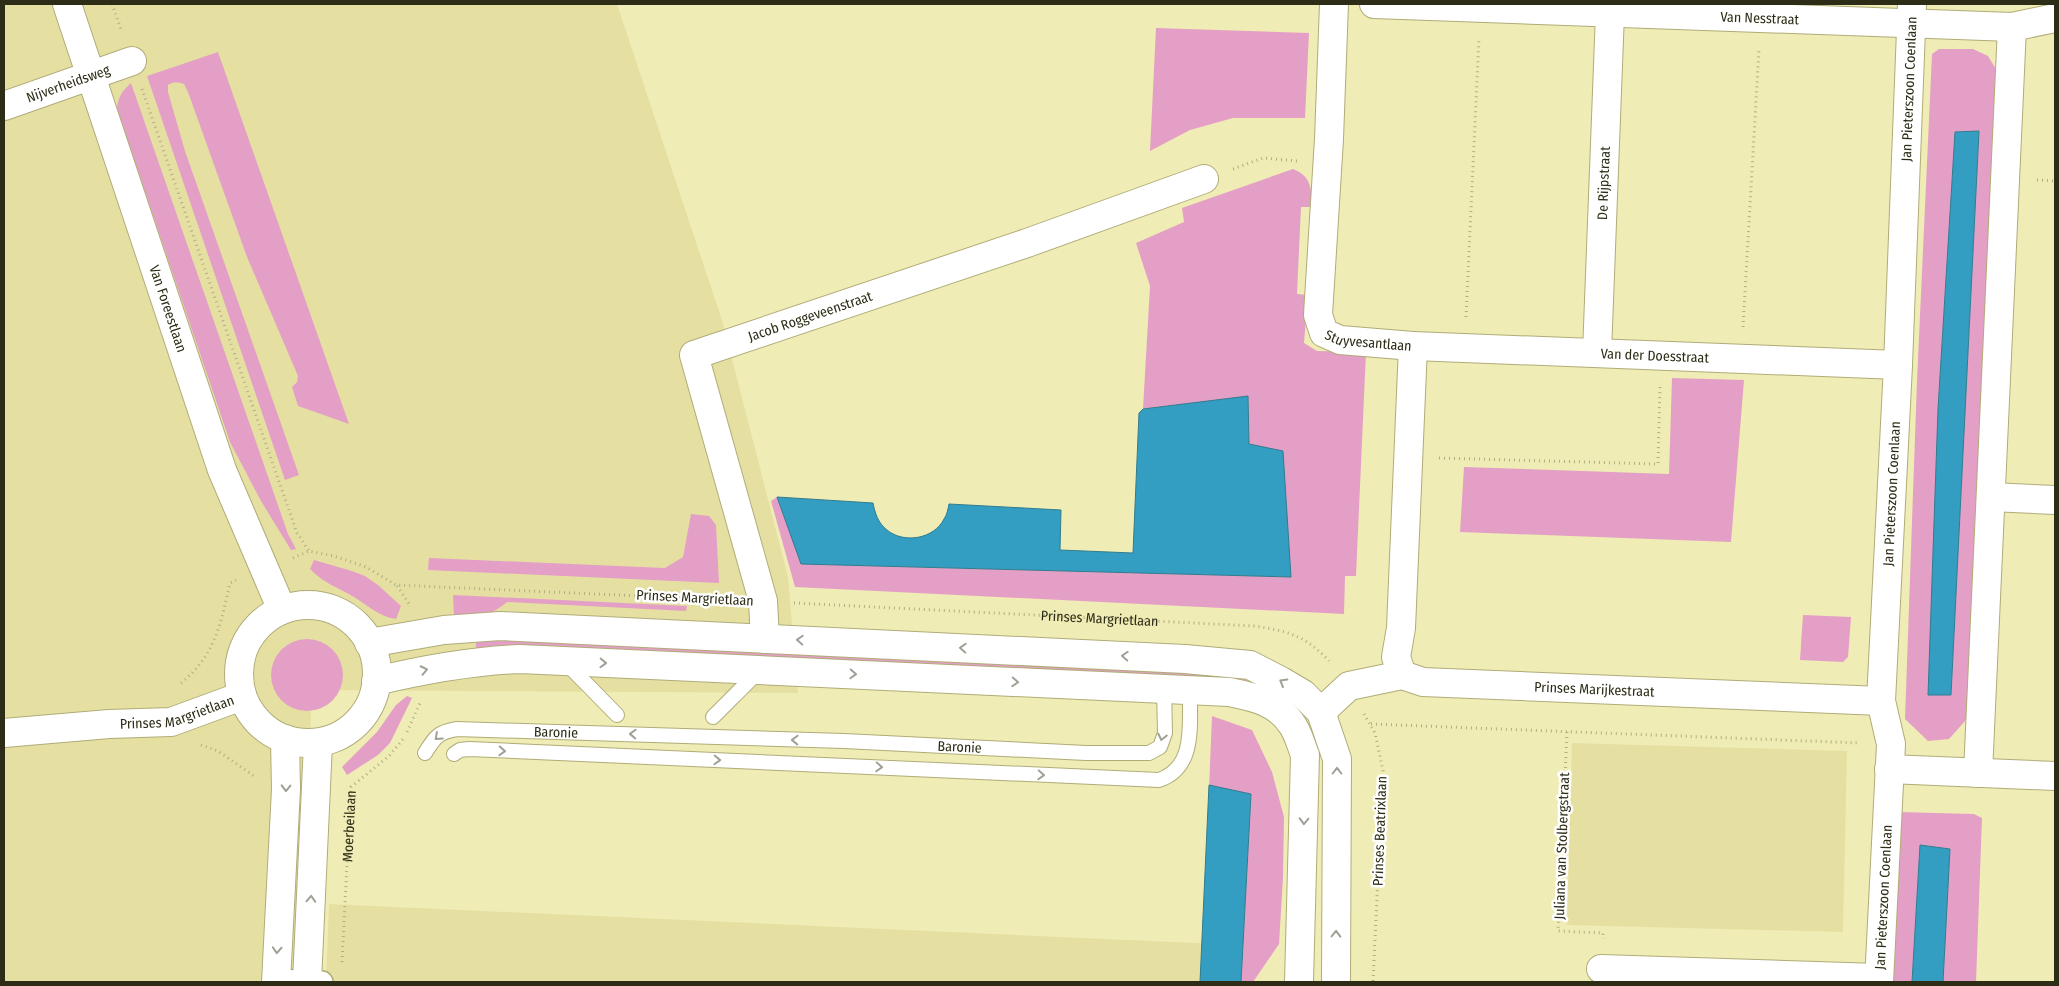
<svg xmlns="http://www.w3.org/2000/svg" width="2059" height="986" font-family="'Fira Sans Condensed',sans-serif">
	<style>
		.built { fill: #e5e0a2 }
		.green { fill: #e49fc6; fill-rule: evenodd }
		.water { fill: #339ec2; stroke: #317c8e }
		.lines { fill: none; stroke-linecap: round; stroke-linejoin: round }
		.service-casing { stroke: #b0ac78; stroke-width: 16 }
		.pedestrian-casing { stroke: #b0ac78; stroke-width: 24 }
		.minor-casing { stroke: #b0ac78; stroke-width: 30 }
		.path { stroke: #b1ae82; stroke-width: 3; stroke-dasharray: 1 4; stroke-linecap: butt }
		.service { stroke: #fff; stroke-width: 14 }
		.pedestrian { stroke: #fff; stroke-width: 21 }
		.minor { stroke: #fff; stroke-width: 28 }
		.oneway { stroke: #a0a096 }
		.labels { text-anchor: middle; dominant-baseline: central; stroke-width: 5; stroke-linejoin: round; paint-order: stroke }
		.street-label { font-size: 14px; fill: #2d2c16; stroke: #fff }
	</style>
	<rect width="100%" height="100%" fill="#f0ecb5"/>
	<g class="built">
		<polygon points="4,4 617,4 722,320 788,577 798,693 312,690 299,982 4,982"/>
		<polygon points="1572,743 1847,751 1843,932 1567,925"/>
		<polygon points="329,904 1218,944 1217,982 326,982"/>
	</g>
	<g class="green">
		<polygon points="1156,28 1309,33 1305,118 1233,118 1190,130 1150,151"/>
		<path d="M1939 49H1973L1988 56 1999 74 1966 720 1949 739 1928 741 1905 719 1917 381 1932 54ZM1979 131 1951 695 1938 409 1955 132Z"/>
		<path d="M218 52 349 424 298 406 292 387 297 382 298 376 247 257 188 92 184 84C177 82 174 81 168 85V92L185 151 299 475 285 480 147 76Z"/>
		<path d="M131 83 288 534 296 549 291 550 261 501 230 442 117 109C118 97 122 91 131 83Z"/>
		<path d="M1293 169C1312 176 1311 190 1313 207H1301L1297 294 1308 295 1304 343 1317 351 1366 352 1356 576H1345L1344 614 795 587 771 501 777 497 802 564 1291 577 1249 444 1248 397 1143 409 1150 286 1136 243 1184 222 1182 208Z"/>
		<polygon points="1672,378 1744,380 1731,542 1460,532 1464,467 1669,474"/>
		<polygon points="691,514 709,516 716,525 719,583 428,570 429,558 665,568 683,557"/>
		<path d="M314 560 352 571 365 576 378 585 401 606 396 619C379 616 371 608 357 599 339 587 327 586 310 569Z"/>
		<path d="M453 595 687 606 686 611 507 602C486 619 480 616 454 616Z"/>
		<polygon points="1803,615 1851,617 1848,657 1843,662 1800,660"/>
		<polygon points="476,635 1151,667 1240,677 1263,688 476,649"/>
		<circle cx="307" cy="675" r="36"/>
		<polygon points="407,696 412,698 390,743 378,755 347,775 342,767 377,732 396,705"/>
		<polygon points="1212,716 1252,730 1272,772 1284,817 1283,877 1279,944 1253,982 1241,982 1251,794 1209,790"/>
		<polygon points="1898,812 1974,814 1982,818 1976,982 1943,982 1950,849 1920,845 1912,982 1888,982"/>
	</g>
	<g class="water">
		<polygon points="1979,131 1951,695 1928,695 1938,409 1955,132"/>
		<path d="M1248 396 1249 444 1283 451 1291 577 801 564 777 497 873 503C875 513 878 523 887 530 904 544 934 539 944 519 947 515 948 509 949 504L1061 510 1060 550 1133 553 1139 413 1143 409Z"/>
		<polygon points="1209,785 1251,794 1241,982 1200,982"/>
		<polygon points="1920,845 1950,849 1943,982 1912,982"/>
	</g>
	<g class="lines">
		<defs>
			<g id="service">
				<polyline points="566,663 617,715"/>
				<polyline points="713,717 760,670"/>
				<path id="s3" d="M425 753C435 737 438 732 457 729L844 741 1086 753H1149L1160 747 1165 733 1164 689"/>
				<path d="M454 754 460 750 469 749 1159 780C1197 767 1189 723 1190 690"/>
			</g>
			<polyline id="pedestrian" points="276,980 322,982"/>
			<g id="minor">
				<path id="s4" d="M67 4 222 470 282 610"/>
				<path id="s5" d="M1334 4 1329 139 1318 315 1324 333 1340 340 1413 346 1401 628 1396 657 1402 675"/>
				<path id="s6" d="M1374 4 2012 27 2055 18"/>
				<path id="s7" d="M4 106 132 61"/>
				<path id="s8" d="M1413 346 1898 365"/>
				<path id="s9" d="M1597 353 1610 13"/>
				<polyline points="1991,497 2055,500"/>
				<circle cx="308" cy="674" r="69"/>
				<path id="s10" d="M765 639 763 601 694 355 1027 243 1204 179"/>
				<polyline points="369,643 444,630 500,626 1185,659 1250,665 1281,681 1303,694 1321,712 1337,759 1336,982"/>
				<path d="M376 681C426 669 470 661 520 659L1229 692C1253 697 1276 701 1291 723 1298 732 1301 745 1305 755L1299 982"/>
				<path id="s11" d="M1321 712 1349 686 1402 675 1423 682 1881 701"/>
				<path id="s12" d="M4 733 109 724 171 722 242 696"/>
				<polyline points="1889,769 2055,776"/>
				<polyline points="1978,773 2012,27"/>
				<polyline points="1601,969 1879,978"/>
				<polyline points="276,982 286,789 285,739"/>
				<polyline points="307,982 318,743"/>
				<path id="s13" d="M1879 982 1891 744 1881 701 1898 365 1912 4"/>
			</g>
		</defs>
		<use href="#service" class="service-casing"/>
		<use href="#pedestrian" class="pedestrian-casing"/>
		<use href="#minor" class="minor-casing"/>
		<g class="path">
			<polyline points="112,4 122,32"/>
			<polyline points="142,89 297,533 309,551"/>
			<polyline points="1233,169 1263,158 1297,161"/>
			<polyline points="2037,180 2055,181"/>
			<polyline points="1466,317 1479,38"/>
			<polyline points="1743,327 1759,49"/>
			<polyline points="1439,458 1658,464 1660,386"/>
			<polyline points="293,558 309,551 334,556 366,567 396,585 730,600"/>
			<polyline points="397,586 410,605"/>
			<path id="s1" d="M794 603 1254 626C1287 631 1305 635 1329 661"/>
			<path d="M181 683C215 656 221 623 230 583L236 580"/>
			<polyline points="1364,714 1375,733 1383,771 1373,982"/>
			<polyline points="1371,724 1859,743"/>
			<polyline points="407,732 420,703"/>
			<polyline points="1567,732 1558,931 1603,933 1603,939"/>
			<polyline points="201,745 218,751 254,776"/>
			<path id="s2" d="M342 962 351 787 389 756 403 739"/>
		</g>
		<use href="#service" class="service"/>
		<use href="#pedestrian" class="pedestrian"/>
		<use href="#minor" class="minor"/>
	</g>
	<defs><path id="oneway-chevron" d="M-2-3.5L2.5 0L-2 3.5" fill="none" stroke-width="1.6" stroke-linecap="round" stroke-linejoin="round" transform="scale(1.25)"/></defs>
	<g class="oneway">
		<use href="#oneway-chevron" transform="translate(800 640) rotate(-177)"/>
		<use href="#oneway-chevron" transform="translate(963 648) rotate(-177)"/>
		<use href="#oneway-chevron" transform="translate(1125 656) rotate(-177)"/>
		<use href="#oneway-chevron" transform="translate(603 663) rotate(2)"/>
		<use href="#oneway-chevron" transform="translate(424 670) rotate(-12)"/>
		<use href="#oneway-chevron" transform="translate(853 674) rotate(3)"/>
		<use href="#oneway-chevron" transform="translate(1015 682) rotate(3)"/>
		<use href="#oneway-chevron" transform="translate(1283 682) rotate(-150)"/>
		<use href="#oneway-chevron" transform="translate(633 734) rotate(-178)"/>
		<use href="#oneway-chevron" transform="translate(438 737) rotate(138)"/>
		<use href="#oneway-chevron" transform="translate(1162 737) rotate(103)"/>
		<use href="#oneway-chevron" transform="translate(795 740) rotate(-178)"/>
		<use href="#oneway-chevron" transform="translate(502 751) rotate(3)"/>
		<use href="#oneway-chevron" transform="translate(717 760) rotate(2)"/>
		<use href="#oneway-chevron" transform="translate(879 767) rotate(3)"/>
		<use href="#oneway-chevron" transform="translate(1337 771) rotate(-90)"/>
		<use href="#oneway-chevron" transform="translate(1041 775) rotate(3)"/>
		<use href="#oneway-chevron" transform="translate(286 788) rotate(91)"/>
		<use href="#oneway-chevron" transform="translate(1304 821) rotate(92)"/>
		<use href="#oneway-chevron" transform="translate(311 899) rotate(-87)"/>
		<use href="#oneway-chevron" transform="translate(1336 934) rotate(-89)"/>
		<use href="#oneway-chevron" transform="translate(277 950) rotate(93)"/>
	</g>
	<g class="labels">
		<g class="street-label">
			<text stroke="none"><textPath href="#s6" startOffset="386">Van Nesstraat</textPath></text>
			<text stroke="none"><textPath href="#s7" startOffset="68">Nijverheidsweg</textPath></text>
			<text stroke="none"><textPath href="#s13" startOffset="895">Jan Pieterszoon Coenlaan</textPath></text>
			<text stroke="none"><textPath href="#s9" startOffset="170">De Rijpstraat</textPath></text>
			<text stroke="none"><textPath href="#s4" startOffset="321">Van Foreestlaan</textPath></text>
			<text stroke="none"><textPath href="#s10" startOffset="416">Jacob Roggeveenstraat</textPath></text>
			<text stroke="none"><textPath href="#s5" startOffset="376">Stuyvesantlaan</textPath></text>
			<text stroke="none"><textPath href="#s8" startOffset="242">Van der Doesstraat</textPath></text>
			<text stroke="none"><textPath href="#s13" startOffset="490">Jan Pieterszoon Coenlaan</textPath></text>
			<text transform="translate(695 598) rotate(3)">Prinses Margrietlaan</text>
			<text stroke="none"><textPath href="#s1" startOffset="306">Prinses Margrietlaan</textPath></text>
			<text stroke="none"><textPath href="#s11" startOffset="286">Prinses Marijkestraat</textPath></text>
			<text stroke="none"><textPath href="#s12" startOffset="175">Prinses Margrietlaan</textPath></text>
			<text stroke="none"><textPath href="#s3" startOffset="141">Baronie</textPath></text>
			<text stroke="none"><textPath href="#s3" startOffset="545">Baronie</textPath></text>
			<text stroke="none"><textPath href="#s2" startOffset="136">Moerbeilaan</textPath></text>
			<text transform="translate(1380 831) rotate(-88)">Prinses Beatrixlaan</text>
			<text transform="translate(1562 846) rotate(-88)">Juliana van Stolbergstraat</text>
			<text stroke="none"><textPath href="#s13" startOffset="85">Jan Pieterszoon Coenlaan</textPath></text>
		</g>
	</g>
	<rect width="2059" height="986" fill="none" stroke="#2d2c16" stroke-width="10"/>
</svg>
